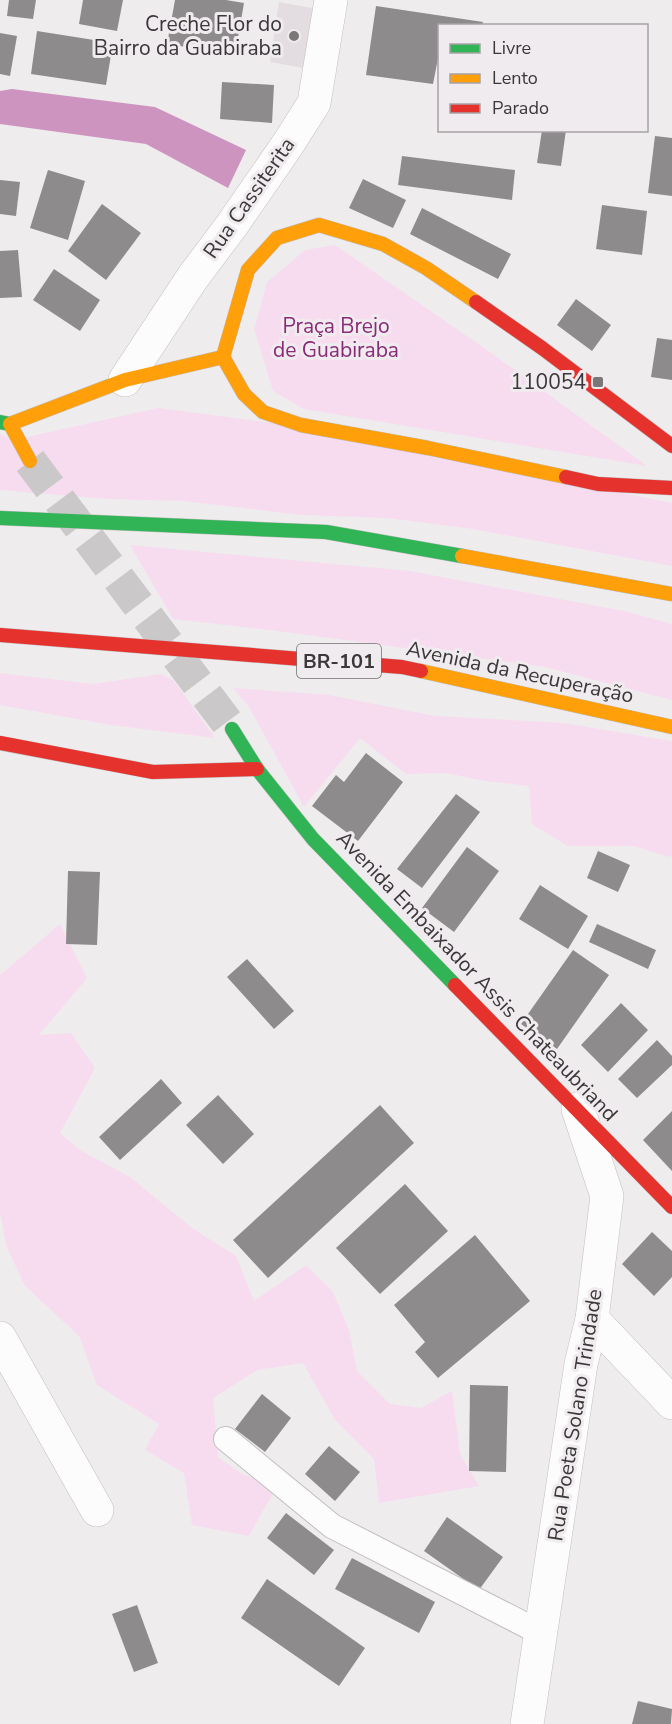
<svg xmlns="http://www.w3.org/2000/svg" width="672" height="1724" font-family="'Nunito Sans',sans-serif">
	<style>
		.built { fill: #e3dce0 }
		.green { fill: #f7dcf0 }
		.water { fill: #cd94c0 }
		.building { fill: #8d8b8c }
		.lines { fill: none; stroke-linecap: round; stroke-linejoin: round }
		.secondary-tunnel { stroke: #cbc8ca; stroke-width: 33; stroke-dasharray: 33 16; stroke-linecap: butt }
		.lane-casing { stroke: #c0bebf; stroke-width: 26 }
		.street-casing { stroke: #c0bebf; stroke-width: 34 }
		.fast-casing { stroke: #c0bebf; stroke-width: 15 }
		.slow-casing { stroke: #c0bebf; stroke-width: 15 }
		.jam-casing { stroke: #c0bebf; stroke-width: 15 }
		.lane { stroke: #fdfcfc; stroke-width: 24 }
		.street { stroke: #fdfcfc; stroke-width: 33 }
		.fast { stroke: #30b455; stroke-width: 14 }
		.slow { stroke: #ff9f0a; stroke-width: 14 }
		.jam { stroke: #e5322d; stroke-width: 14 }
		.poi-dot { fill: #797778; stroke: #f0ebee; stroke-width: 2 }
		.labels { text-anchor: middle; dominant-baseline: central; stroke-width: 6; stroke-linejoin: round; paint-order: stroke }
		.shield { fill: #f0ebee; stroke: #716e6f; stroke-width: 1.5 }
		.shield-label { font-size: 20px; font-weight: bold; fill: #3a3839 }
		.poi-label { font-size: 21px; fill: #3a3839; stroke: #f0ebee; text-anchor: end }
		.street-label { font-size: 21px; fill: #3a3839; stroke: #f0ebee }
		.park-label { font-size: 21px; fill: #892b78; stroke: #f0ebee }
	</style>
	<rect width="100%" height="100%" fill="#efecee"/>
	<polygon class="built" points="279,2 317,9 309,69 270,62"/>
	<g class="green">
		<polygon points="335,245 490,352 647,466 304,409 273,391 254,329 267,282 305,250"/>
		<polygon points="158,408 274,423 672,503 672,566 473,529 387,518 302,515 183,501 107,499 0,490 0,434 14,440"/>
		<polygon points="130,545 410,571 624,611 672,624 672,700 545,667 278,631 173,619"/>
		<polygon points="0,673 93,684 161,674 174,681 215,738 111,725 0,705"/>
		<polygon points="233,688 329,695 435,716 564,723 672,741 672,855 668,857 634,846 568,846 532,824 529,786 485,781 446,773 406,774 360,738 304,807 249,707"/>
		<polygon points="60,924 87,978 39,1035 71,1033 95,1068 60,1133 80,1150 130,1177 192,1228 236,1256 254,1301 306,1265 333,1292 349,1330 357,1371 390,1404 421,1408 452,1391 460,1454 479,1486 379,1503 374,1459 335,1420 303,1363 257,1370 213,1398 218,1457 242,1474 277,1486 249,1536 192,1525 184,1473 145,1450 159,1424 97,1385 79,1336 25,1286 7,1248 0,1213 0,975"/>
	</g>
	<polygon class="water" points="12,89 155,107 246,150 228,188 146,144 0,124 0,91"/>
	<g class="building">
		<polygon points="9,0 36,0 33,19 7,16"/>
		<polygon points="83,0 123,0 117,31 79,24"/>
		<polygon points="175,0 226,0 244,3 235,55 167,44"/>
		<polygon points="376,6 483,22 482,26 440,26 440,48 433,84 366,75"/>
		<polygon points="37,31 113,43 106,85 31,74"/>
		<polygon points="0,33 17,36 10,76 0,74"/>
		<polygon points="222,82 274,85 272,123 220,119"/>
		<polygon points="542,130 566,130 561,166 537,163"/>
		<polygon points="655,136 672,138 672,196 648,193"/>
		<polygon points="402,156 515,170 512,200 398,185"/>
		<polygon points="48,170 85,181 68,240 30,228"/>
		<polygon points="363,179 406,200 393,228 349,208"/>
		<polygon points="0,180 20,182 16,216 0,214"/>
		<polygon points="102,204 141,233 106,280 68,251"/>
		<polygon points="602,205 647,211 642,255 596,249"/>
		<polygon points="422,208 511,254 498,279 410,234"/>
		<polygon points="18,250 22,297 0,298 0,251"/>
		<polygon points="54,269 100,300 80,331 33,300"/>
		<polygon points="576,299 611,325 592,351 557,325"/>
		<polygon points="657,338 672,340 672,380 651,377"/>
		<polygon points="366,753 403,782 358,841 312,806 336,775 344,782"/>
		<polygon points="456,794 480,812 422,888 397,869"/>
		<polygon points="467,847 499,871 454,932 422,908"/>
		<polygon points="598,851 630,865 618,892 587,878"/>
		<polygon points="68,871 100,872 97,945 66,944"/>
		<polygon points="540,885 588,916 568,949 519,919"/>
		<polygon points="597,924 656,950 648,969 589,942"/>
		<polygon points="573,950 609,975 557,1049 521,1024"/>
		<polygon points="247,959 294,1011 274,1029 227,977"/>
		<polygon points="621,1003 648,1030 608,1072 581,1045"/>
		<polygon points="657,1040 672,1056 672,1065 637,1098 618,1079"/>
		<polygon points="161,1079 182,1103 120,1160 99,1137"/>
		<polygon points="218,1095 254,1134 223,1164 186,1125"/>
		<polygon points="380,1105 414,1143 268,1278 233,1240"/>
		<polygon points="672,1111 672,1171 643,1140"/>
		<polygon points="405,1184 448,1231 380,1294 336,1248"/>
		<polygon points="652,1232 672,1251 672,1277 654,1296 622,1264"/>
		<polygon points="475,1235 530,1301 438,1378 415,1352 425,1342 394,1305"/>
		<polygon points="470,1385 508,1386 506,1472 469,1471"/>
		<polygon points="262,1394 291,1418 265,1452 235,1429"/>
		<polygon points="329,1446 360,1472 335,1501 305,1474"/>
		<polygon points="286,1513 334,1550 314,1575 267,1538"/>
		<polygon points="447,1517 503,1557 479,1590 424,1551"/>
		<polygon points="352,1558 435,1602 419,1633 335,1589"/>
		<polygon points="267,1579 365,1648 339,1686 241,1618"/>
		<polygon points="137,1605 158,1663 134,1672 112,1614"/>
		<polygon points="638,1701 672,1709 671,1724 632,1724"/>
	</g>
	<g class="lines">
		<polyline class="secondary-tunnel" points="30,461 232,729"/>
		<defs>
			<polyline id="lane" points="226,1439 332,1526 541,1633"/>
			<g id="street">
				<polyline points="125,380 193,277 232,225 288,144 314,103 331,0"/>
				<polyline points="592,1319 672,1403"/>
				<polyline points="0,1338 97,1510"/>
				<polyline points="527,1724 581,1364 592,1319 607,1196 578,1109"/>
			</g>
			<g id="fast">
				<polyline points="0,422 10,424"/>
				<polyline points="0,518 326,532 462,556"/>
				<polyline points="232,729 257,769 313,839 455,985"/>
			</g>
			<g id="slow">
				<polyline points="223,357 248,270 277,238 319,225 383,244 426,268 476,302"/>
				<polyline points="223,357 244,394 263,412 301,425 428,448 566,477"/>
				<polyline points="30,461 10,424 125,380 223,357"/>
				<polyline points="462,556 672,594"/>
				<polyline points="421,671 672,727"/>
			</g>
			<g id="jam">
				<polyline points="476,302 542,348 672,446"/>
				<polyline points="566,477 598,484 672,488"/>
				<polyline points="0,635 402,667 421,671"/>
				<polyline points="0,743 153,772 257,769"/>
				<polyline points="455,985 672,1207"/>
			</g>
		</defs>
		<use href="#lane" class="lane-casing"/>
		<use href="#street" class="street-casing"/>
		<use href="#fast" class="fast-casing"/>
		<use href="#slow" class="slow-casing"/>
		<use href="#jam" class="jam-casing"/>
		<use href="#lane" class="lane"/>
		<use href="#street" class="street"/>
		<use href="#fast" class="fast"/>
		<use href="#slow" class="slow"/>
		<use href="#jam" class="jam"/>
	</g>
	<g class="poi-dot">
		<circle cx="294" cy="36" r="6"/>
		<rect x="592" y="376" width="12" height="12" rx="3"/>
	</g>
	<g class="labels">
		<rect class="shield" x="297" y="644" width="84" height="34" rx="4.5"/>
		<g class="shield-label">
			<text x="339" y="661">BR-101</text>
		</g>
		<g class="poi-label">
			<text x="282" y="24">Creche Flor do<tspan x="282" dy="24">Bairro da Guabiraba</tspan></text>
			<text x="586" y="382">110054</text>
		</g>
		<g class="street-label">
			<text transform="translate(249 198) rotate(-55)">Rua Cassiterita</text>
			<text transform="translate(520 672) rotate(12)">Avenida da Recuperação</text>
			<text transform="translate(477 976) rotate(46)">Avenida Embaixador Assis Chateaubriand</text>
			<text transform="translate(575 1415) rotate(-81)">Rua Poeta Solano Trindade</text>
		</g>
		<g class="park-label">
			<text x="336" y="326">Praça Brejo<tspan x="336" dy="24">de Guabiraba</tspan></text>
		</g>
	</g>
	<rect x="438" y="24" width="210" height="108" fill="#f0ebee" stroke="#a7a3a6" stroke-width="1.5"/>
	<rect x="450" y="44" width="30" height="9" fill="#30b455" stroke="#a7a3a6" stroke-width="1.5"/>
	<text x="492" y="54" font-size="18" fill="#3a3839">Livre</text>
	<rect x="450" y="74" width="30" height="9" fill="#ff9f0a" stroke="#a7a3a6" stroke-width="1.5"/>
	<text x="492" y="84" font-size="18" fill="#3a3839">Lento</text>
	<rect x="450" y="104" width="30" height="9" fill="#e5322d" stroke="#a7a3a6" stroke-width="1.5"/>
	<text x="492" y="114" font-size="18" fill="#3a3839">Parado</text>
</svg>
